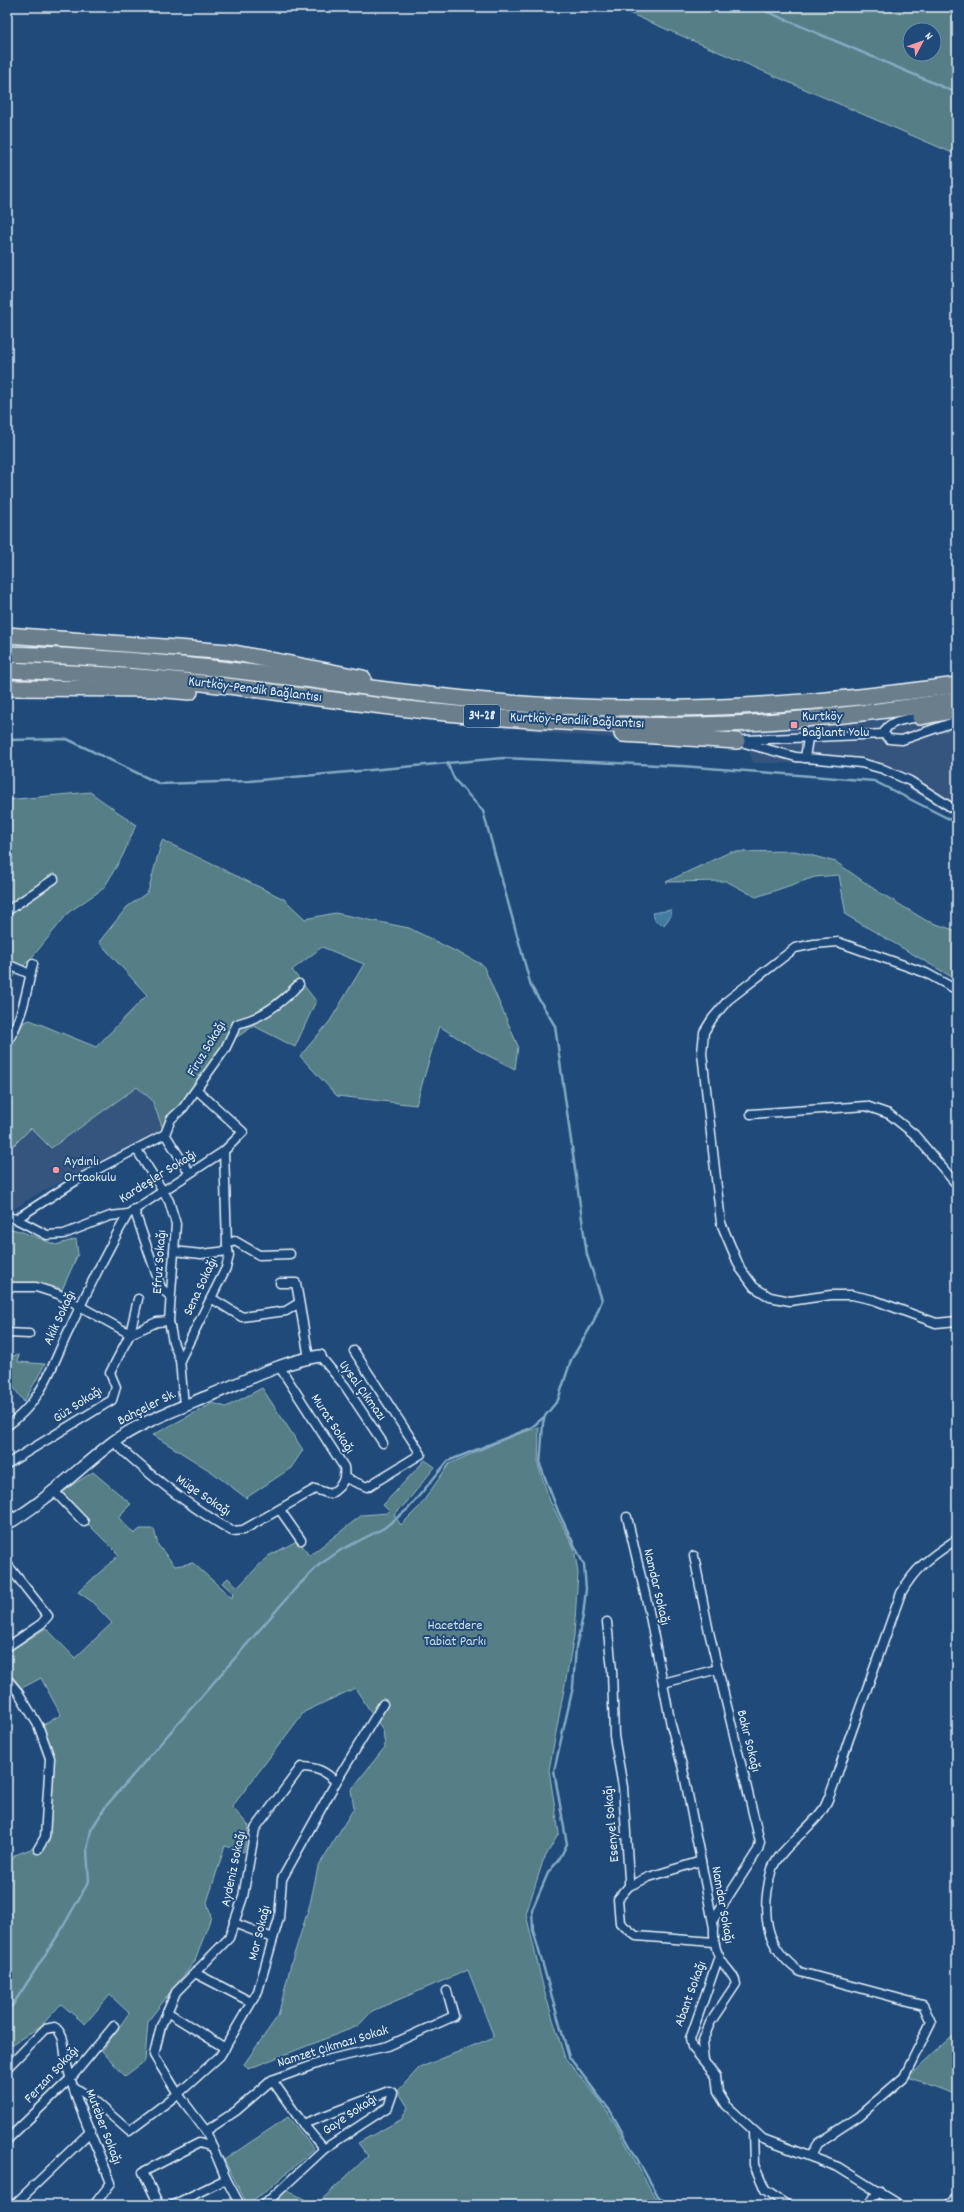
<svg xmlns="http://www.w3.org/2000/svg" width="964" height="2212" font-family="Dekko,sans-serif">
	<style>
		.built { fill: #35557f }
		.green { fill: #547e86; stroke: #9eb8bf; fill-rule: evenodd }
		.water { fill: #437b9f; stroke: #85aac3 }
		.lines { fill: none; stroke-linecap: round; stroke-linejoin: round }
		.stream { stroke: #85aac3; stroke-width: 2.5 }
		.street-casing { stroke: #e8f1f8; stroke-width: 11 }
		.secondary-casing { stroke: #e8f1f8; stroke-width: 14 }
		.highway-casing { stroke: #e8f1f8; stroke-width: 18 }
		.street { stroke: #1f4a7a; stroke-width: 8 }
		.secondary { stroke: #1f4a7a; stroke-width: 11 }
		.highway { stroke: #6b7e8b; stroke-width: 15 }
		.poi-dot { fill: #ff9aa2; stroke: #1f4a7a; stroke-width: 1.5 }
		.labels { text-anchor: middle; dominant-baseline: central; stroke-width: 4; stroke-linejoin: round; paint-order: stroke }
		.shield { fill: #1f4a7a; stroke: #acbfd2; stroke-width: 1 }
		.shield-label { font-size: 13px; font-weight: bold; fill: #e8f1f8 }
		.street-label { font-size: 14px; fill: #e8f1f8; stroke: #1f4a7a }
		.poi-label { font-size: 14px; fill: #e8f1f8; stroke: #1f4a7a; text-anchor: start }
		.park-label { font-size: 14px; fill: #d2e0e7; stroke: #1f4a7a }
	</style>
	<rect width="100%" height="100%" fill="#1f4a7a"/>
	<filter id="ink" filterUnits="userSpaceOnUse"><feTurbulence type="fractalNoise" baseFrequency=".025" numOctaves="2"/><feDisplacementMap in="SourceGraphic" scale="8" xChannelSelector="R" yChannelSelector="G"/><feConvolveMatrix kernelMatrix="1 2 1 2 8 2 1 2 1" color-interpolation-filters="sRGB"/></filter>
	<g filter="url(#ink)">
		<g class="built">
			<polygon points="957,708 957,818 884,774 867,767 842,764 753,763 748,747 557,734 497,726 568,731 726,734 879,721"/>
			<polygon points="137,1087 152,1100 163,1129 34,1196 12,1210 7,1210 7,1144 14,1145 31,1128 51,1148"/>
		</g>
		<g class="green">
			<path d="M615 7H957V155ZM910 30H934V54H910Z"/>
			<polygon points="90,792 136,825 123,855 104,888 69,912 34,955 7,984 7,800"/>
			<polygon points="162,840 284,899 305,919 335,913 409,928 483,965 518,1046 515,1069 477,1050 439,1026 416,1105 337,1096 300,1056 330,1021 364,964 322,947 292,970 316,1001 295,1047 254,1026 221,1047 163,1129 152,1100 137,1087 51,1148 31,1128 14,1145 7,1144 7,1052 24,1022 30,1020 96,1047 147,995 99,942 127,907 148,892"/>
			<polygon points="795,851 836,862 874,889 927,921 957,931 957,980 846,915 839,875 815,877 756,897 726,881 666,882 730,852"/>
			<polygon points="7,1228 20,1231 56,1245 76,1239 78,1254 62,1290 57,1287 7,1283"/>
			<polygon points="19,1355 18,1362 45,1364 24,1402 7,1378 7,1356"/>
			<polygon points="262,1388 303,1450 291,1468 246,1498 212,1472 153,1435 213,1403 226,1407"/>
			<polygon points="539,1427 538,1465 550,1501 574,1548 578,1573 574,1636 549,1770 559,1833 543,1861 526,1914 544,1990 565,2058 598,2098 616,2125 654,2196 664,2205 316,2205 368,2156 358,2143 402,2119 408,2107 398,2091 419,2068 494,2037 468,1970 372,2011 358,2026 248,2069 244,2064 278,2016 291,1964 310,1904 318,1867 354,1808 351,1790 385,1747 383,1730 355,1688 304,1712 232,1807 249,1826 244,1852 225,1846 207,1902 211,1917 195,1961 148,2021 145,2061 125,2076 102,2051 129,2013 110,1995 85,2024 61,2004 42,2025 7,2048 7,1868 15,1855 49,1842 53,1759 39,1727 61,1715 41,1678 22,1688 7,1670 7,1653 46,1628 75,1658 112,1623 91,1601 78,1592 119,1555 58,1494 93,1472 131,1504 118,1517 134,1534 140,1529 154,1529 158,1545 175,1566 193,1563 232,1598 233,1593 222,1583 228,1578 238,1587 268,1556 299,1540 309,1556 362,1515 387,1513 389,1511 383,1505 425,1460 435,1467 406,1503 394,1515 401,1525 420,1506 449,1464 507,1438"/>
			<polygon points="957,2031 957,2095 908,2077"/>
			<polygon points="288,2117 314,2149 266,2191 247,2204 224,2160"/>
			<polygon points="287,2190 315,2205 272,2205"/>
		</g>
		<polygon class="water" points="671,910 671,916 664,925 656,922 652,913"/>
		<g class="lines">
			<g class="stream">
				<polyline points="756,7 957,93"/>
				<polyline points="7,740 67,739 160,784 249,781 503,758 682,766 874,781 957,823"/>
				<polyline points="447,763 455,780 483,811 531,986 555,1026 587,1255 602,1300 593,1323 571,1360 558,1400 545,1416 543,1423 540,1465 558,1511 584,1565 586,1589 583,1616 576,1647 573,1687 554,1771 567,1844 560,1858 548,1873 532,1910 533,1930 569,2057 611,2112 658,2196 668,2205"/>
				<polyline points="7,2009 12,2006 60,1932 89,1881 87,1850 91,1830 106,1806 295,1589 319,1565 341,1550 384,1528 408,1509 448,1461 531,1428 544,1417"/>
			</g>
			<defs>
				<g id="street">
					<path d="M920 717C909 719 886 720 884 734L889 739 902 740 957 721"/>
					<polyline points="745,740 884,734"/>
					<polyline points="737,741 796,757 861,763 883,769 910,781 957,811"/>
					<polyline points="805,758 808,738"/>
					<polyline points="7,911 54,879"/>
					<polyline points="7,964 30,974"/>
					<polyline points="957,990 926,973 838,942 814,944 795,948 728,1000 712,1019 704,1032 702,1053 721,1223 740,1268 754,1287 770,1297 790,1301 831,1295 852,1295 874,1300 936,1323 957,1321"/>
					<path d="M7 1043C23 1017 26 993 33 964"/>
					<polyline points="751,1114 866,1106 889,1114 914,1134 957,1185"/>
					<path d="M165 1134 171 1119 183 1108 225 1049 237 1024C261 1018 282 1003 299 984"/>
					<polyline points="165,1134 189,1172"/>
					<polyline points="137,1150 169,1201 176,1224 169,1321 173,1342 180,1360"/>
					<polyline points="134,1209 161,1288 170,1296"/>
					<polyline points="7,1217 16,1219 77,1180 165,1134"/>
					<polyline points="16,1219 47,1235 64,1234 110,1216 128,1214 224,1151 243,1132 197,1090"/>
					<polyline points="227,1244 235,1241 259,1255 290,1254"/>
					<polyline points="174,1251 201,1254 228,1251"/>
					<polyline points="280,1283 296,1283 309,1358"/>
					<polyline points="7,1287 36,1287 58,1294 130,1334 157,1322 169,1321"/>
					<polyline points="211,1298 242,1317 286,1311 299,1303"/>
					<polyline points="7,1333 29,1334"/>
					<polyline points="320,1356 345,1386 383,1443"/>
					<polyline points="184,1406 180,1360 226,1268 229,1256 227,1244 224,1151"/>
					<path d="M7 1426C44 1400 51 1366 70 1328 88 1289 107 1251 128 1214"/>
					<path d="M114 1442C150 1476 189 1506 232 1531L243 1530 315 1489 330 1494C341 1487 346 1481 344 1467L279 1366"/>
					<polyline points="7,1464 112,1400 116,1387 110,1373 130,1334 138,1299"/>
					<polyline points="345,1478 367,1487 421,1454 354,1351"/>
					<polyline points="53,1490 84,1522"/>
					<polyline points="280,1510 301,1540"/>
					<polyline points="7,1511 14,1520"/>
					<path d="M627 1517 649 1611 671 1725 683 1769 714 1928C713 1943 716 1954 725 1966 730 1972 735 1977 736 1984L710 2023 702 2043 704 2060"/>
					<polyline points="694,1556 709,1632 760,1842 758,1850 713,1920"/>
					<polyline points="7,1564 48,1616 41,1624 7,1647"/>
					<polyline points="607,1622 612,1670 614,1736 623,1787 629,1879 629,1886 618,1899 620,1923 636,1936 713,1942"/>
					<polyline points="7,1679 18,1692 38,1725 50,1758 45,1837 38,1849"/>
					<polyline points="663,1683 718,1669"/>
					<path d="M336 1782C325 1771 316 1767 301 1767L255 1829 243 1897 229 1938 176 1992 161 2026 154 2055 178 2094 220 2056 258 1991 279 1918 282 1879 336 1782 383 1704"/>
					<polyline points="629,1886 649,1877 701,1861"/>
					<polyline points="234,1923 273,1938"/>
					<polyline points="719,1956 690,2039 692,2047 716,2076 718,2092 726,2105 763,2139 838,2167 899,2205"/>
					<polyline points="195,1973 251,2002"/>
					<polyline points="167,2012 225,2048"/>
					<path d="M7 2068 45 2029 55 2027C66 2037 63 2046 66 2060 74 2101 96 2144 111 2183L94 2205"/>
					<polyline points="272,2080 303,2124 324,2149"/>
					<polyline points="73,2086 94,2100 129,2131 178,2094 206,2131 226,2179 240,2205"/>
					<polyline points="206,2131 236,2111 272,2080 330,2059 388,2046 454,2016 447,1991"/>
					<polyline points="753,2131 754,2165 765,2190 787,2205"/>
					<polyline points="7,2140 71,2078 114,2026"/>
					<path d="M811 2156 818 2143 859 2116 904 2077 931 2022 923 2005 800 1972C764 1946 761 1914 771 1872 777 1849 817 1825 826 1804 836 1782 842 1758 850 1736 867 1688 884 1640 901 1593 917 1565 931 1557 957 1539"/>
					<polyline points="14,2205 91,2131"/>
					<polyline points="159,2205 143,2172 199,2143 213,2147"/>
					<polyline points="173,2205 226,2179"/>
					<polyline points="264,2205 324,2149 388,2107 393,2093 389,2091 303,2124"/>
					<polyline points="868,2205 879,2191"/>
				</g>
				<g id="secondary">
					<path d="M7 1524C45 1502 78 1469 113 1442 140 1422 180 1408 211 1395 247 1380 281 1362 320 1356"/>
					<polyline points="950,2205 957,2198"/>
				</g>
				<g id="highway">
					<polyline points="7,635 229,652 363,678"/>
					<path d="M7 654C90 656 173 663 255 673 355 685 455 701 556 706 689 713 824 704 957 685"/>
					<path d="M7 670C55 672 103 674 151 678 217 683 284 694 350 702 442 714 535 722 628 725 738 728 848 717 957 700"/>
					<polyline points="7,688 154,689 190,692"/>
					<polyline points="920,717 957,710"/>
					<polyline points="622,734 737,741"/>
				</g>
			</defs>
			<use href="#street" class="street-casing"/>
			<use href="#secondary" class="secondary-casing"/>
			<use href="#highway" class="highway-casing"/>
			<use href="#street" class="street"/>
			<use href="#secondary" class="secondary"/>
			<use href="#highway" class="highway"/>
		</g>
	</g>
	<g class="poi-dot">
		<rect x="790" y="721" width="8" height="8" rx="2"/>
		<circle cx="56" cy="1170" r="4"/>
	</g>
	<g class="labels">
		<rect class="shield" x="464" y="705" width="36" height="22" rx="3"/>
		<g class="shield-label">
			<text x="482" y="716">34-28</text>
		</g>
		<g class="street-label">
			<text transform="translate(255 690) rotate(7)">Kurtköy-Pendik Bağlantısı</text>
			<text transform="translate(577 721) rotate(3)">Kurtköy-Pendik Bağlantısı</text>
			<text transform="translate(207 1049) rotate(-59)">Firuz Sokağı</text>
			<text transform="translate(158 1177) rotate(-32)">Kardeşler Sokağı</text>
			<text transform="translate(160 1262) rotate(-86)">Efruz Sokağı</text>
			<text transform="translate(201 1287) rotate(-65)">Sena Sokağı</text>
			<text transform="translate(60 1318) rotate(-65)">Akik Sokağı</text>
			<text transform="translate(362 1391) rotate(54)">Uysal Çıkmazı</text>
			<text transform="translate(78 1405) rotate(-33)">Güz Sokağı</text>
			<text transform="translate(147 1408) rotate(-27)">Bahçeler Sk.</text>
			<text transform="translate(332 1424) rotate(57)">Murat Sokağı</text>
			<text transform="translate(203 1496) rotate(34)">Müge Sokağı</text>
			<text transform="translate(656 1587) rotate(77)">Namdar Sokağı</text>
			<text transform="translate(748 1741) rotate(76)">Bakır Sokağı</text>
			<text transform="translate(612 1824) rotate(-95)">Esenyel Sokağı</text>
			<text transform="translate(234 1869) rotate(-78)">Aydeniz Sokağı</text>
			<text transform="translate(722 1905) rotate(80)">Namdar Sokağı</text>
			<text transform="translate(260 1933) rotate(-76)">Mor Sokağı</text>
			<text transform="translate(691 1994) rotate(-70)">Abant Sokağı</text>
			<text transform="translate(333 2047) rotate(-17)">Namzet Çıkmazı Sokak</text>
			<text transform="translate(52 2075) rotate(-47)">Ferzan Sokağı</text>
			<text transform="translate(350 2115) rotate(-34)">Gaye Sokağı</text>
			<text transform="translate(103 2127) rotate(69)">Muteber Sokağı</text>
		</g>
		<g class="poi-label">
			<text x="802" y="717">Kurtköy<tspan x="802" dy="16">Bağlantı Yolu</tspan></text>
			<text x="64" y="1162">Aydınlı<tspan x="64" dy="16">Ortaokulu</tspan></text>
		</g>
		<g class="park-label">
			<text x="455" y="1626">Hacetdere<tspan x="455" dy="16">Tabiat Parkı</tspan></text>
		</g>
	</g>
	<rect width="964" height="2212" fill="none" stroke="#1f4a7a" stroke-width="24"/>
	<rect x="12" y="12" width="940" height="2188" fill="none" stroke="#e8f1f8" stroke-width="1.5" filter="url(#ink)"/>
	<g transform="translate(922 42) rotate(49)"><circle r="19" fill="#1f4a7a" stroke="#6f8dac"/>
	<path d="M0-3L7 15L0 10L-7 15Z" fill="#ff9aa2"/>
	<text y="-6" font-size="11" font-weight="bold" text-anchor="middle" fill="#e8f1f8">N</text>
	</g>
</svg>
